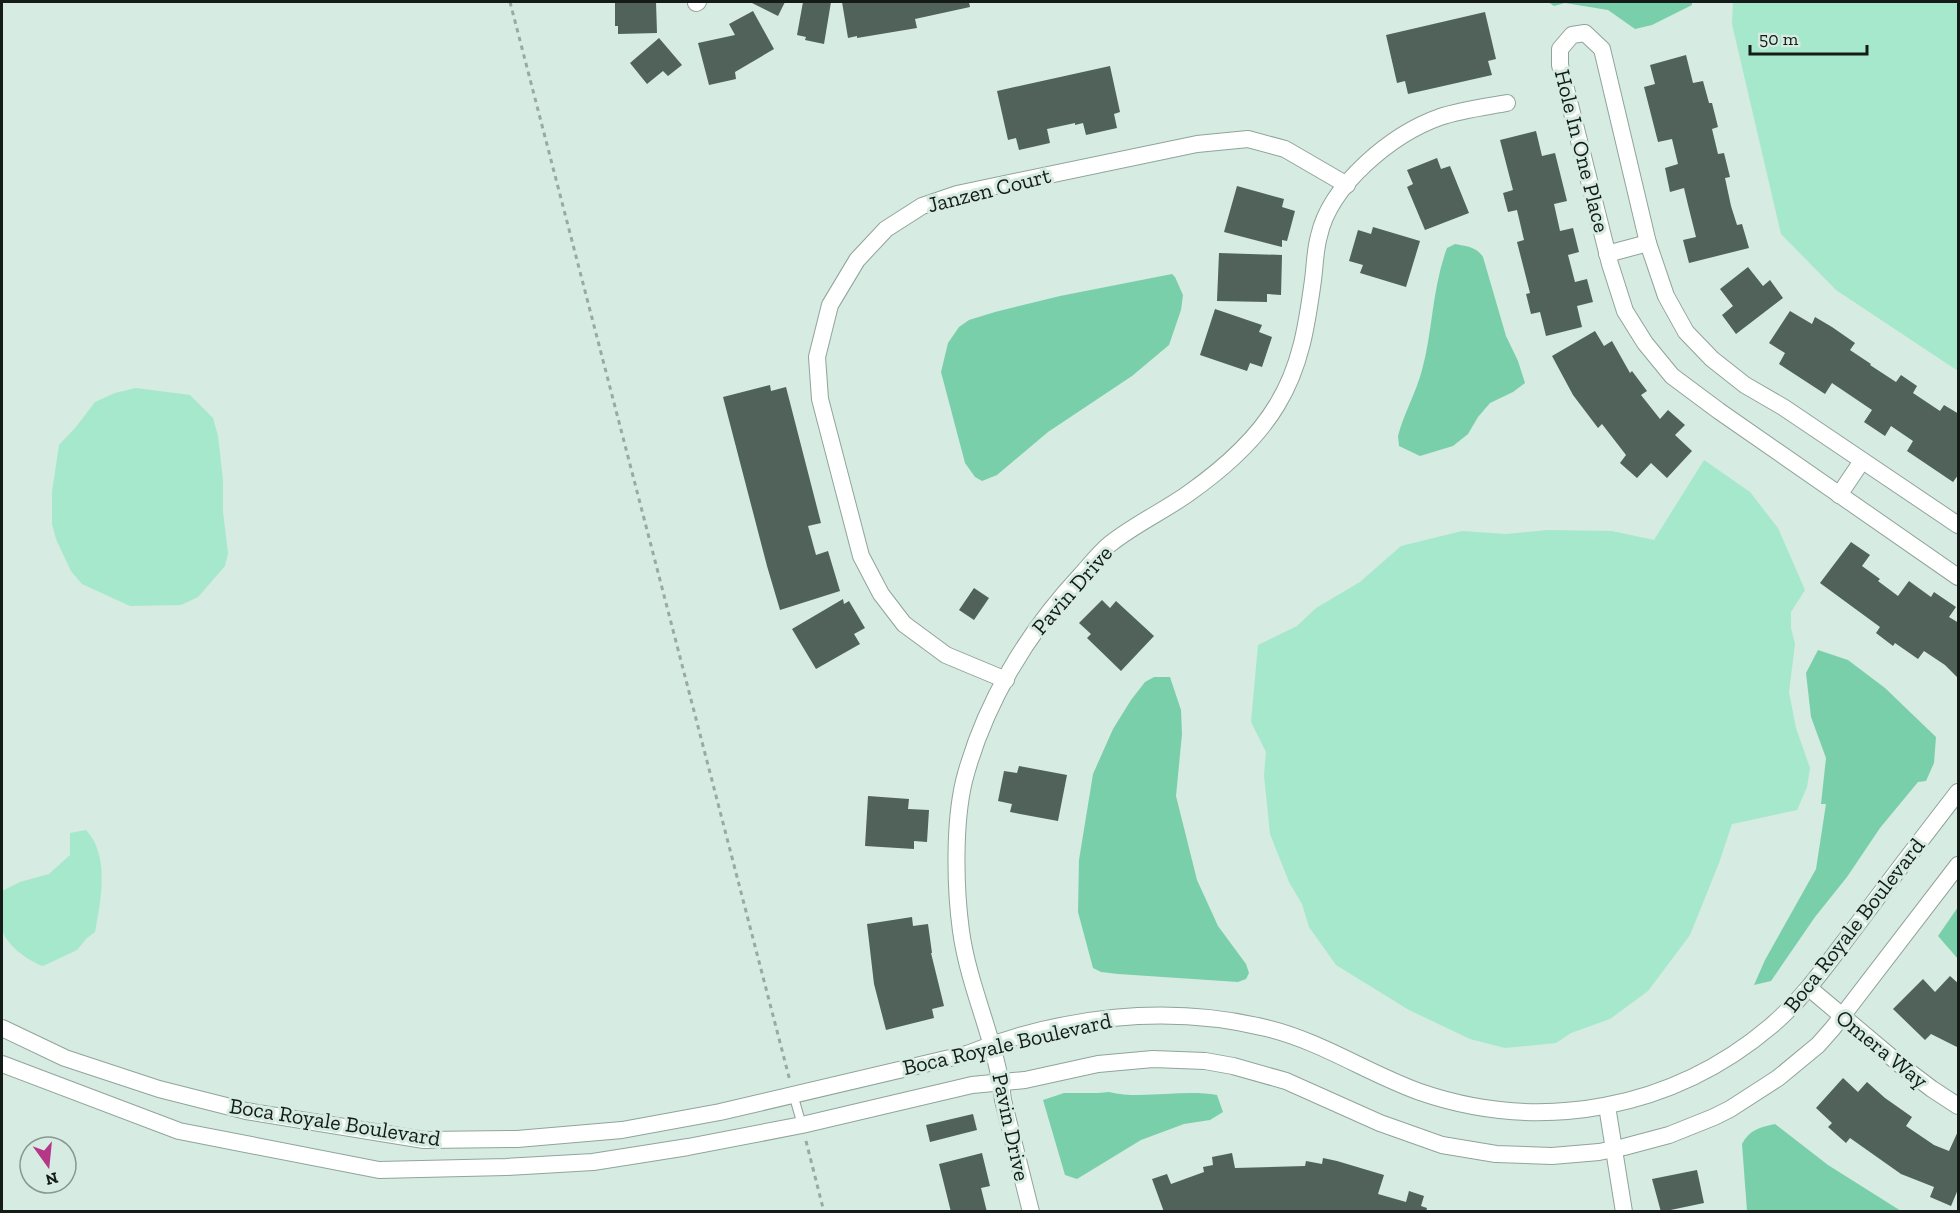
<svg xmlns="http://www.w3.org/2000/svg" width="1960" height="1213" font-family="'Zilla Slab',serif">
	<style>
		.green { fill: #a6e8cb }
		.water { fill: #7acfab }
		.building { fill: #506259 }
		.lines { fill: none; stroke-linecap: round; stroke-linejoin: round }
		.service-casing { stroke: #90a49a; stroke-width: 10 }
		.minor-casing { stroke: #90a49a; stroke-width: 18 }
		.path { stroke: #9aaaa2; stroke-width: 3; stroke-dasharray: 4.5 4.5; stroke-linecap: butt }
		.service { stroke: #fff; stroke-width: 8 }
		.minor { stroke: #fff; stroke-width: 16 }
		.labels { text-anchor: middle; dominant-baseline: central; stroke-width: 6; stroke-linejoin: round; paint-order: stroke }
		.street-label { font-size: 22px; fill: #141b18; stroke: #d6ebe1 }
	</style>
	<rect width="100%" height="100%" fill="#d6ebe1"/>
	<g class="green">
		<polygon points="1733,2 1958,2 1958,371 1836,290 1781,234 1732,24"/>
		<polygon points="136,388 190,395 213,418 218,436 223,480 223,512 228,553 225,566 198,597 181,605 130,606 82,584 71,571 56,539 52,524 52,492 59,445 76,427 95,402 115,393"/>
		<polygon points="1704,460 1750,492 1778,528 1805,590 1791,612 1791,628 1795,644 1789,692 1796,728 1810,768 1807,787 1797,810 1732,824 1719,863 1690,935 1648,991 1610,1019 1571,1033 1556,1043 1505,1048 1470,1039 1409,1010 1336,965 1309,927 1302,904 1289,882 1270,834 1264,775 1266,752 1251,722 1258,645 1297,626 1316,608 1360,582 1401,546 1462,531 1506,534 1548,530 1612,531 1654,540"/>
		<path d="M86 830C110 855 101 901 95 932L87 938 77 950 43 966C28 961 6 945 2 929 0 921 1 898 2 891L20 882 49 874 70 855V833Z"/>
	</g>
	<g class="water">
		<polygon points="1548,2 1692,2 1692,5 1652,25 1635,29 1608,10 1565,3 1554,6"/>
		<path d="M1455 244C1466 246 1477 247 1483 257L1506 336 1518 361 1525 383 1513 392 1490 403 1478 417 1468 434 1453 446 1420 456 1399 446 1398 436C1404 413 1416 393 1422 370 1433 330 1432 288 1447 248Z"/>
		<polygon points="1172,274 1175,277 1183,295 1181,310 1169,345 1132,376 1048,432 997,475 982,481 975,477 965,463 941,372 948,343 959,327 969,320 995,312 1060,296"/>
		<polygon points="1818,650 1848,660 1885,688 1936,737 1934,763 1926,781 1918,782 1880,828 1847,877 1815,917 1771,981 1754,985 1765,960 1816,869 1826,804 1821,804 1826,758 1811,717 1806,673"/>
		<polygon points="1154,677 1170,677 1181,710 1182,734 1176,796 1197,880 1218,926 1246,964 1249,973 1246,979 1238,982 1118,974 1101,972 1093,968 1078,912 1079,860 1093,774 1113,729 1131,700 1145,682"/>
		<polygon points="1958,907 1958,959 1938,936"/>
		<path d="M1109 1092C1142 1100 1182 1089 1217 1095L1223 1112 1210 1120 1184 1124 1141 1140 1077 1179 1065 1175 1043 1100 1064 1093H1098Z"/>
		<path d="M1775 1124 1828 1165 1901 1211H1747L1742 1144C1749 1130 1760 1127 1775 1124Z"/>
	</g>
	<g class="building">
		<polygon points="615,2 656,2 657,33 618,34 618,26 615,26"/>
		<polygon points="750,2 785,2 778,16"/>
		<polygon points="803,2 831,2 824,44 805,40 806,37 797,35"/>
		<polygon points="842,2 969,2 970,7 915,19 917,28 857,38 857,36 848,38"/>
		<polygon points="753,11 774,49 735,72 736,79 709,85 698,43 735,35 729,24"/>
		<polygon points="1485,12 1496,59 1488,61 1492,75 1408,94 1405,81 1397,83 1386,35"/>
		<polygon points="659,38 682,65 668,76 663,71 647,84 630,63"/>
		<polygon points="1686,55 1693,83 1703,81 1709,103 1712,103 1718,127 1712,129 1718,154 1724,153 1730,177 1725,178 1731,206 1737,225 1742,224 1749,248 1689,263 1683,240 1696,237 1688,205 1684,188 1670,192 1665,168 1678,164 1672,139 1658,142 1644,87 1655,84 1650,65"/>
		<polygon points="1110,66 1120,112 1114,114 1117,128 1086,135 1083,123 1075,125 1075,123 1047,129 1050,143 1019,150 1016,138 1008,140 997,91"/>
		<polygon points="1536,131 1542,156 1555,153 1567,201 1554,204 1560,231 1573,228 1579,252 1568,255 1575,282 1587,279 1593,302 1577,306 1582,327 1546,336 1540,312 1531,314 1526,294 1530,293 1517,242 1524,240 1517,210 1508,212 1503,193 1513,190 1500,140"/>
		<polygon points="1437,158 1441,169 1450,166 1469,213 1425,230 1407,187 1413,184 1407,170"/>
		<polygon points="1237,186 1284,199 1282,207 1295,211 1287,241 1282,240 1282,247 1224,232"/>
		<polygon points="1373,227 1420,241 1406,287 1360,273 1363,265 1349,261 1358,230 1371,234"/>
		<polygon points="1219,253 1282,255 1281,295 1267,294 1267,302 1217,301"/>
		<polygon points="1748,267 1763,286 1770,280 1783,298 1736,334 1722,315 1733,306 1720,289"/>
		<polygon points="1215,309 1262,325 1259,332 1272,337 1262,367 1250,363 1247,371 1200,355"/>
		<polygon points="1790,311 1812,324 1815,317 1832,327 1855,343 1850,350 1871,364 1870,365 1896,382 1901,375 1917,386 1913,393 1940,411 1944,405 1959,414 1959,474 1953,482 1907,451 1913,441 1891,426 1885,436 1864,422 1872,410 1832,383 1825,394 1779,364 1785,353 1769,343"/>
		<polygon points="1595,331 1604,346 1612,341 1630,373 1632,371 1647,391 1641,395 1660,419 1668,410 1685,425 1675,435 1692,451 1667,478 1651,463 1637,478 1620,463 1626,455 1602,424 1598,428 1573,395 1552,356"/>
		<polygon points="770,385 771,391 786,387 821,523 808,526 816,555 828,551 840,591 780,610 767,566 723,397"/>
		<polygon points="1851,542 1870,555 1862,566 1880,579 1878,581 1898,596 1909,581 1931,597 1934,592 1956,607 1949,617 1959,623 1959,679 1945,665 1924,651 1918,659 1895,643 1893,646 1876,633 1880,627 1820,583"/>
		<polygon points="974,588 989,598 974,620 959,610"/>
		<polygon points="843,599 844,604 849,601 865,628 854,634 860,644 816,669 792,629"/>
		<polygon points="1102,600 1110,608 1116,601 1154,636 1121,671 1087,638 1091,634 1079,623"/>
		<polygon points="1019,766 1067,775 1058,821 1010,812 1012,804 998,801 1004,771 1017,773"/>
		<polygon points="868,796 909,799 908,809 929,810 927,842 914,841 914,849 865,846"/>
		<polygon points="912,917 913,926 928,924 932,953 931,953 944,1006 932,1009 934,1018 886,1030 874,984 867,924"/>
		<polygon points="1950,976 1959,984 1959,1048 1931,1034 1925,1040 1893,1009 1923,979 1935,992"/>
		<polygon points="1843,1078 1858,1092 1867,1082 1885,1098 1912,1117 1906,1126 1934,1145 1949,1151 1959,1129 1959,1187 1951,1206 1930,1197 1934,1187 1901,1174 1850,1138 1846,1143 1828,1127 1832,1123 1816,1108"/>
		<polygon points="973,1114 977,1130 930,1142 926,1125"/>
		<polygon points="982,1153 990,1186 981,1188 987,1212 951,1212 939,1164"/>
		<polygon points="1232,1153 1235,1168 1305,1166 1306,1161 1322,1164 1323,1158 1337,1161 1384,1175 1378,1194 1406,1202 1409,1191 1424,1196 1421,1206 1427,1208 1426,1212 1309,1212 1310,1210 1164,1212 1152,1179 1167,1174 1171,1184 1204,1172 1203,1167 1213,1165 1212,1157"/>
		<polygon points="1697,1170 1704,1203 1661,1212 1652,1179"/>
	</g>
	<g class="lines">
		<defs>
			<polyline id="service" points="793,1094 802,1125"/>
			<g id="minor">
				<polyline points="696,3 698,2"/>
				<polyline points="1607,254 1648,243"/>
				<polyline points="1839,495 1862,461"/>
				<polyline points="1958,525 1783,407 1745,385 1712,359 1686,332 1666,296 1648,243 1602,49 1585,33 1572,35 1560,49 1560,65 1610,264 1625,311 1645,343 1672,376 1719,411 1958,577"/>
				<polyline points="1006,680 946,655 904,624 881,594 861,556 820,399 817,357 830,305 857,260 886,229 922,206 957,194 1197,144 1248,139 1285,149 1347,185"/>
				<polyline points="1809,988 1903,1067 1932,1089 1958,1106"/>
				<path d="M2 1028 65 1058 159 1089 246 1111 424 1140 517 1139 622 1130 720 1112 967 1054C1062 1016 1167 1004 1266 1028 1321 1041 1367 1073 1420 1092 1542 1134 1673 1109 1771 1026 1805 997 1830 960 1857 925 1890 880 1924 836 1958 792"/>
				<polyline points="2,1064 179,1131 379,1170 506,1167 593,1162 688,1147 802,1125 972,1085 1025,1080 1098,1064 1153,1059 1205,1061 1233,1066 1286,1081 1380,1123 1442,1145 1496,1154 1552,1156 1599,1152 1624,1147 1669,1135 1714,1117 1730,1109 1778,1078 1818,1045 1833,1028 1958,865"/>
				<polyline points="1607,1106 1624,1212"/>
				<path d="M1031 1212 1003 1100C997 1042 969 989 961 931 955 887 954 823 964 781 984 704 1027 633 1080 576 1090 565 1099 553 1110 544 1135 524 1164 511 1189 493 1223 469 1256 440 1277 405 1301 366 1307 324 1313 280 1315 265 1315 250 1319 236 1330 185 1392 134 1440 117 1461 110 1485 107 1507 103"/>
			</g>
		</defs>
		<use href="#service" class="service-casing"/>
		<use href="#minor" class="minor-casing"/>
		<g class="path">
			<polyline points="510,2 790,1081"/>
			<polyline points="806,1141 824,1212"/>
		</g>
		<use href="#service" class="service"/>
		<use href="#minor" class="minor"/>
	</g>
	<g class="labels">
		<g class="street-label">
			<text transform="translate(1582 151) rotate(76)">Hole In One Place</text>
			<text transform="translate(989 190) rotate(-14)">Janzen Court</text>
			<text transform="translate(1072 590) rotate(-49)">Pavin Drive</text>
			<text transform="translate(1854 925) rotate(-52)">Boca Royale Boulevard</text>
			<text transform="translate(1007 1044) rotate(-13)">Boca Royale Boulevard</text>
			<text transform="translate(1882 1049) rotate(39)">Omera Way</text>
			<text transform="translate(335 1122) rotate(9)">Boca Royale Boulevard</text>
			<text transform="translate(1011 1127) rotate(78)">Pavin Drive</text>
		</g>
	</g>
	<rect width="1960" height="1213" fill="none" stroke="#141b18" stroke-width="6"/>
	<g transform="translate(48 1165) rotate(165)"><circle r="28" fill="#d6ebe1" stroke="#889891" stroke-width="1.5"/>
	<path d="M0-4.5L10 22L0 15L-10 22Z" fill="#b53888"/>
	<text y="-9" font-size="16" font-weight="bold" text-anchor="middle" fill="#141b18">N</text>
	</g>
	<path d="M1750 45v9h117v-9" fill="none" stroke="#141b18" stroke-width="3"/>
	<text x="1759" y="45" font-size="18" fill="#141b18" stroke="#d6ebe1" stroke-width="4.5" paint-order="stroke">50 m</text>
</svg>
